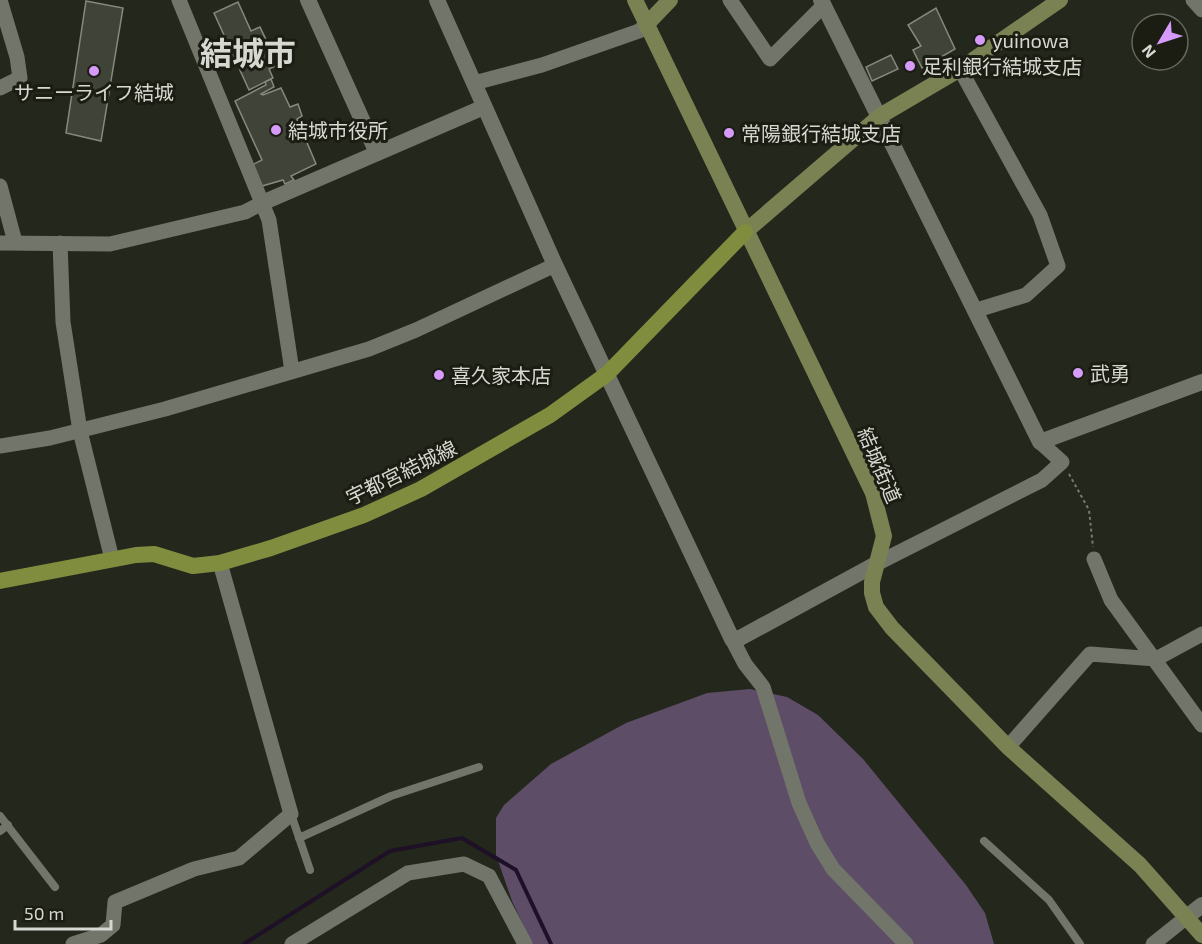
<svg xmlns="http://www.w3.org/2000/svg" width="1202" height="944" font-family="'Exo 2','Noto Sans JP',sans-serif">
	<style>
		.forest { fill: #5d4d67 }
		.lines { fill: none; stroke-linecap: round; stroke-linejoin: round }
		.stream { stroke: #1e1026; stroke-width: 4 }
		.building { fill: #404338; stroke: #868a7d; stroke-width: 1.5 }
		.path { stroke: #787b72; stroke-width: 2; stroke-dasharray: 3 3; stroke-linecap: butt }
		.service { stroke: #727569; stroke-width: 8 }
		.minor { stroke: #727569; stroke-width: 15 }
		.tertiary { stroke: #727569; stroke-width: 16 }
		.secondary { stroke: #7a8153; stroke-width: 16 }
		.primary { stroke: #818d3e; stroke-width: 16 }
		.poi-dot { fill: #d69bfa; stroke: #1b1d13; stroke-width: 2 }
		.labels { text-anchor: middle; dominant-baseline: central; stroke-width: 6; stroke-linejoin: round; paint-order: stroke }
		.poi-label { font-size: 20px; fill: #d6d8d1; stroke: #1b1d13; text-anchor: start }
		.street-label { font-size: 20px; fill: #d6d8d1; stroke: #1b1d13 }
		.town-label { font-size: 32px; font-weight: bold; fill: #d6d8d1; stroke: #1b1d13 }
	</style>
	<rect width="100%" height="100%" fill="#24271c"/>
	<polygon class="forest" points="750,689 787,697 818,715 863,759 966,885 985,913 994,944 532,944 512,901 496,855 496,818 504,805 551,764 626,723 707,693"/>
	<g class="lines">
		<polyline class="stream" points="244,944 390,851 462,838 516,870 551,944"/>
	</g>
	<g class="building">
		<polygon points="86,1 123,8 101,141 66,133"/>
		<polygon points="238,2 251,31 260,27 278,65 269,69 273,78 249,90 214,13"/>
		<polygon points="936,8 955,49 922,68 913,50 921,46 908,25"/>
		<polygon points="891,55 898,69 872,81 866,67"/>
		<polygon points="271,79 274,87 261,94 263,95 281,88 290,107 298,104 302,116 297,119 316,164 291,176 294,180 285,184 283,180 262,186 252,165 262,160 235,101 266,85 265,82"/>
	</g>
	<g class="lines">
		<polyline class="path" points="1069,474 1089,510 1093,547"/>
		<g class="service">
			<polyline points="291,814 310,870"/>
			<polyline points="0,816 55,887"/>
			<polyline points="0,831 8,825"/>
			<polyline points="299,838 391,796 479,767"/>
			<polyline points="984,841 1049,900 1080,944"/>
		</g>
		<g class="minor">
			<polyline points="0,0 17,57 20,78 0,88"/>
			<polyline points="179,0 269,220 292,371"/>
			<polyline points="730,0 770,59 824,5"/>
			<polyline points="1193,0 1202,10"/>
			<polyline points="960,69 1040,215 1058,266 1026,295 977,310"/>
			<polyline points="474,83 542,65 639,31 646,25"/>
			<polyline points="0,186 15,242"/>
			<polyline points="0,243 110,244 245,212 262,203"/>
			<polyline points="60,243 63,322 80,431 112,559"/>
			<polyline points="0,446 50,438 165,409 369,349 416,330 555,265"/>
			<polyline points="1094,559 1111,600 1202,725"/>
			<polyline points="876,564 1042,480 1062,462 1040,442"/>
			<polyline points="732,639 745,664 763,687 799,803 817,843 833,869 906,944"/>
			<polyline points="1008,747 1090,654 1156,659 1202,634"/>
			<polyline points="73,944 101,935 113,925 115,902 194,869 239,858 291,814 220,563"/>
			<polyline points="292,944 408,873 464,864 489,876 525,944"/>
			<polyline points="1153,944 1188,916"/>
		</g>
		<g class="tertiary">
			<polyline points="308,0 377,153"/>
			<polyline points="437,0 555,265 732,639 740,638 876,564"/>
			<polyline points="821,0 1040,442 1202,382"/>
			<polyline points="262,203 484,107"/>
			<polyline points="1188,916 1202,905"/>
		</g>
		<g class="secondary">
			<polyline points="635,0 873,493 884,536 872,582 872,593 876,607 892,628 1008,747 1140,865 1202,935"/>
			<polyline points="646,25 670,0"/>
			<polyline points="745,232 880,116 960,69 1060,0"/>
		</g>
		<polyline class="primary" points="0,581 136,555 154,554 193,566 220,563 271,548 364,515 421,489 550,415 607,374 745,232"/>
	</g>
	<g class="poi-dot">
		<circle cx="980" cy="40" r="6"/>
		<circle cx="910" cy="66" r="6"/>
		<circle cx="94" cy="71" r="6"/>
		<circle cx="276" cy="130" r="6"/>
		<circle cx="729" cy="133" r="6"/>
		<circle cx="1078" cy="373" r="6"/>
		<circle cx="439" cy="375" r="6"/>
	</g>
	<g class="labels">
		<g class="poi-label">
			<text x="992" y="40">yuinowa</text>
			<text x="922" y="66">足利銀行結城支店</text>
			<text x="94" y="92" text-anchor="middle">サニーライフ結城</text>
			<text x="288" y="130">結城市役所</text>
			<text x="741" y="133">常陽銀行結城支店</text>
			<text x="1090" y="373">武勇</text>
			<text x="451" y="375">喜久家本店</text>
		</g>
		<g class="street-label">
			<text transform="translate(880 465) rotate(67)">結城街道</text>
			<text transform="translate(401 472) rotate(-26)">宇都宮結城線</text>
		</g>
		<g class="town-label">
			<text x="248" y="52">結城市</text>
		</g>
	</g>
	<g transform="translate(1160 42) rotate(231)"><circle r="28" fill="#1b1d13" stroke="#66685f" stroke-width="1.5"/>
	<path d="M0-4.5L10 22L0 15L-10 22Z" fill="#d69bfa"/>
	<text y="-9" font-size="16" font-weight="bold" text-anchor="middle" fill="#d6d8d1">N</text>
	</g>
	<path d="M15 920v9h96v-9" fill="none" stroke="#d6d8d1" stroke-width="3"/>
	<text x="24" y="920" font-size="18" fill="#d6d8d1" stroke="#1b1d13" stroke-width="4.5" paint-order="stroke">50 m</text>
</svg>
